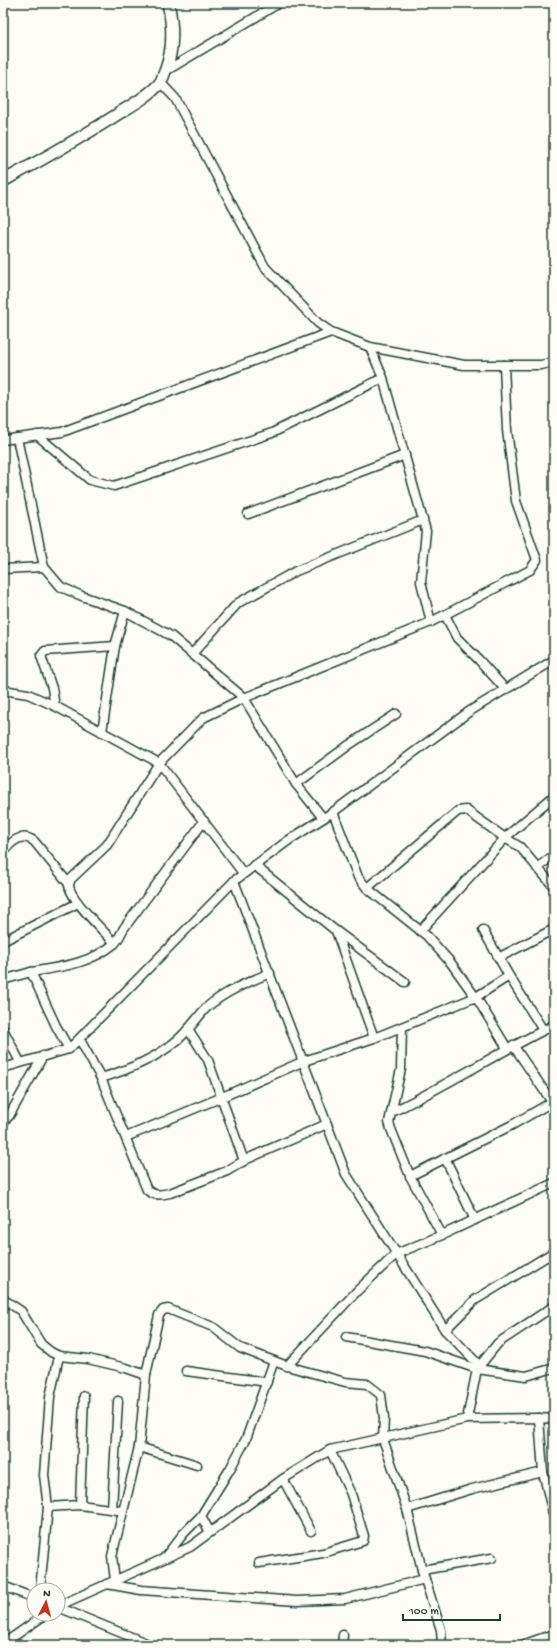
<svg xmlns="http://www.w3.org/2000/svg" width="557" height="1648" font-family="'Gochi Hand',sans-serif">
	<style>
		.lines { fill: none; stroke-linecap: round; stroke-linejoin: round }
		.street-casing { stroke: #1f3d34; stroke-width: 11 }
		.secondary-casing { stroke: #1f3d34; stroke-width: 14 }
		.street { stroke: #fdfcf7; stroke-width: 8 }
		.secondary { stroke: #fdfcf7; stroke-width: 11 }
	</style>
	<rect width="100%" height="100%" fill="#fdfcf7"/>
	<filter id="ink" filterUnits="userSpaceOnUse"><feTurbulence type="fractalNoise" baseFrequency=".025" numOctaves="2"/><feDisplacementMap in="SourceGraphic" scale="8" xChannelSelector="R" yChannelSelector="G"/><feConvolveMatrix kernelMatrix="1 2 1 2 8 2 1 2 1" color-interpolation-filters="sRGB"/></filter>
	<g filter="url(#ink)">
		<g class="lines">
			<defs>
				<g id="street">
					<polyline points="164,72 279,3"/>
					<polyline points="160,82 175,98 265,267 318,323 331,332 370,347 464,365 541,365 554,362"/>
					<polyline points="370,347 383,378 426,531 421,582 431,622"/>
					<polyline points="37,435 90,480 114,486 272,433 383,378"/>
					<polyline points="17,438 44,567 61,587 82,596 125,611 171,636 244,698 296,784 323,818"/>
					<polyline points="3,440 62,432 331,332"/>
					<polyline points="248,514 405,455"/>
					<polyline points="3,569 44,567"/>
					<polyline points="445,615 457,638 479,660 505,689"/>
					<polyline points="192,654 238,603 296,571 423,520"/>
					<polyline points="3,690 28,694 55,706 159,763 243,873"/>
					<polyline points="55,706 52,688 41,656 45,651 115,646"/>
					<polyline points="102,732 115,646 125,611"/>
					<polyline points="296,784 349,745 396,714"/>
					<polyline points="333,812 358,877 367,888 427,936 451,963 479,1002 507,1048"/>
					<path d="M3 852C11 842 21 832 34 841L69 884"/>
					<polyline points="254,865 336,931 405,982"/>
					<polyline points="537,868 554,855"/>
					<polyline points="234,881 346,1174 445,1330 479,1365"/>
					<polyline points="367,888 458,811 466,810 505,838 520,847 554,887"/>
					<polyline points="483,930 509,976 543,1030"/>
					<polyline points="336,931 374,1038"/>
					<polyline points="420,931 507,836 554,796"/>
					<polyline points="3,941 78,903"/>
					<path d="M115 943C105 933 69 898 69 885 69 883 70 881 71 879L107 845 159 763 203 718 244 698 431 622 530 570 537 560 516 501 507 430 504 365"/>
					<polyline points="500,957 554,929"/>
					<polyline points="3,980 31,972"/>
					<polyline points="402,1027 401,1069 389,1122 391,1129 410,1176 442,1235"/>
					<polyline points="3,1029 20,1062"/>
					<polyline points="188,1029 208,1060 244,1161"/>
					<path d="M80 1040 101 1078C128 1070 153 1060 175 1042 187 1033 196 1019 206 1008 224 992 248 982 270 973"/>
					<polyline points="513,1045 554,1105"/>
					<polyline points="69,1049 234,881 289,840 333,812 470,711 554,660"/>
					<path d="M3 1068 69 1049 56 1026 31 972C60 967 90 964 114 944 118 941 121 933 124 928L204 821"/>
					<path d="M101 1078 147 1190C154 1196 161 1195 170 1193L227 1171 247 1159 327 1124"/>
					<path d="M392 1112C447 1085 499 1052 554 1025"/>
					<polyline points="3,1122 9,1116 43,1056"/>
					<polyline points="126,1137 220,1098 304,1061 374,1038 476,997 509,976"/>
					<polyline points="445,1158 475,1220"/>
					<polyline points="410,1176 512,1125 552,1102"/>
					<polyline points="3,1299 21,1311 41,1344 51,1352 59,1356 88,1359 126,1368 146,1375"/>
					<polyline points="445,1330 475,1300 554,1252"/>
					<polyline points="346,1337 425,1351 477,1369 526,1376 554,1368"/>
					<polyline points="287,1366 357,1291 396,1254 442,1235 554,1183"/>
					<polyline points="186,1371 267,1382"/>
					<polyline points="539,1418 543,1472 554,1518"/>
					<polyline points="467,1419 477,1369 498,1343 554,1306"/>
					<polyline points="139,1447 197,1465"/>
					<polyline points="283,1479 311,1531"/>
					<polyline points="80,1505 84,1396"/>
					<polyline points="48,1507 80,1505 117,1510"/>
					<polyline points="112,1509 118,1401"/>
					<polyline points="407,1509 472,1489 543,1472"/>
					<polyline points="201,1516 210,1532"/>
					<polyline points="165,1557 184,1533 201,1516 230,1469 246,1439 274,1361"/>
					<polyline points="259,1563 323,1553 363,1541 364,1536 351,1494 330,1450"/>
					<polyline points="422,1570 492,1558"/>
					<polyline points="115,1580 112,1556 139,1447 146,1375 159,1315 163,1310 168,1309 213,1327 240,1348 287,1366 345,1382 367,1384 381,1395 384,1418 383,1439 407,1509 422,1570 441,1630 442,1645"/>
					<polyline points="107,1584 141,1590 297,1601 345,1599 425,1579"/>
					<polyline points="3,1586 34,1598"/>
					<polyline points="40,1590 48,1507 44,1475 50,1397 59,1356"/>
					<polyline points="58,1606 190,1547 283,1479 330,1450 467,1419 539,1418 554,1419"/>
					<polyline points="58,1607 151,1645"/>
					<polyline points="3,1644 46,1614"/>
					<polyline points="342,1645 343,1635"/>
					<polyline points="522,1645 554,1634"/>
				</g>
				<path id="secondary" d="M3 181C43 159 83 137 121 112 134 104 150 95 160 83 163 79 164 73 166 69 174 47 173 25 168 3"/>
			</defs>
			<use href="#street" class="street-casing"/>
			<use href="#secondary" class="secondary-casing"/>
			<use href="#street" class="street"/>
			<use href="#secondary" class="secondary"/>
		</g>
	</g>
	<rect width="557" height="1648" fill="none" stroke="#fdfcf7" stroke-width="16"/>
	<rect x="8" y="8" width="541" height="1632" fill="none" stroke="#1f3d34" stroke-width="1.5" filter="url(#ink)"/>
	<g transform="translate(46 1602) rotate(6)"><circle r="19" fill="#fdfcf7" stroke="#a4b0a9"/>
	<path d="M0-3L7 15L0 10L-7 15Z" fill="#c8321e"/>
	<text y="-6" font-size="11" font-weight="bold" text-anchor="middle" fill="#1f3d34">N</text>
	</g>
	<path d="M403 1614v6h97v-6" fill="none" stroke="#1f3d34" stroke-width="2"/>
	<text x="409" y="1614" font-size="12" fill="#1f3d34" stroke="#fdfcf7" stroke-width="3" paint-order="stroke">100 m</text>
</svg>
